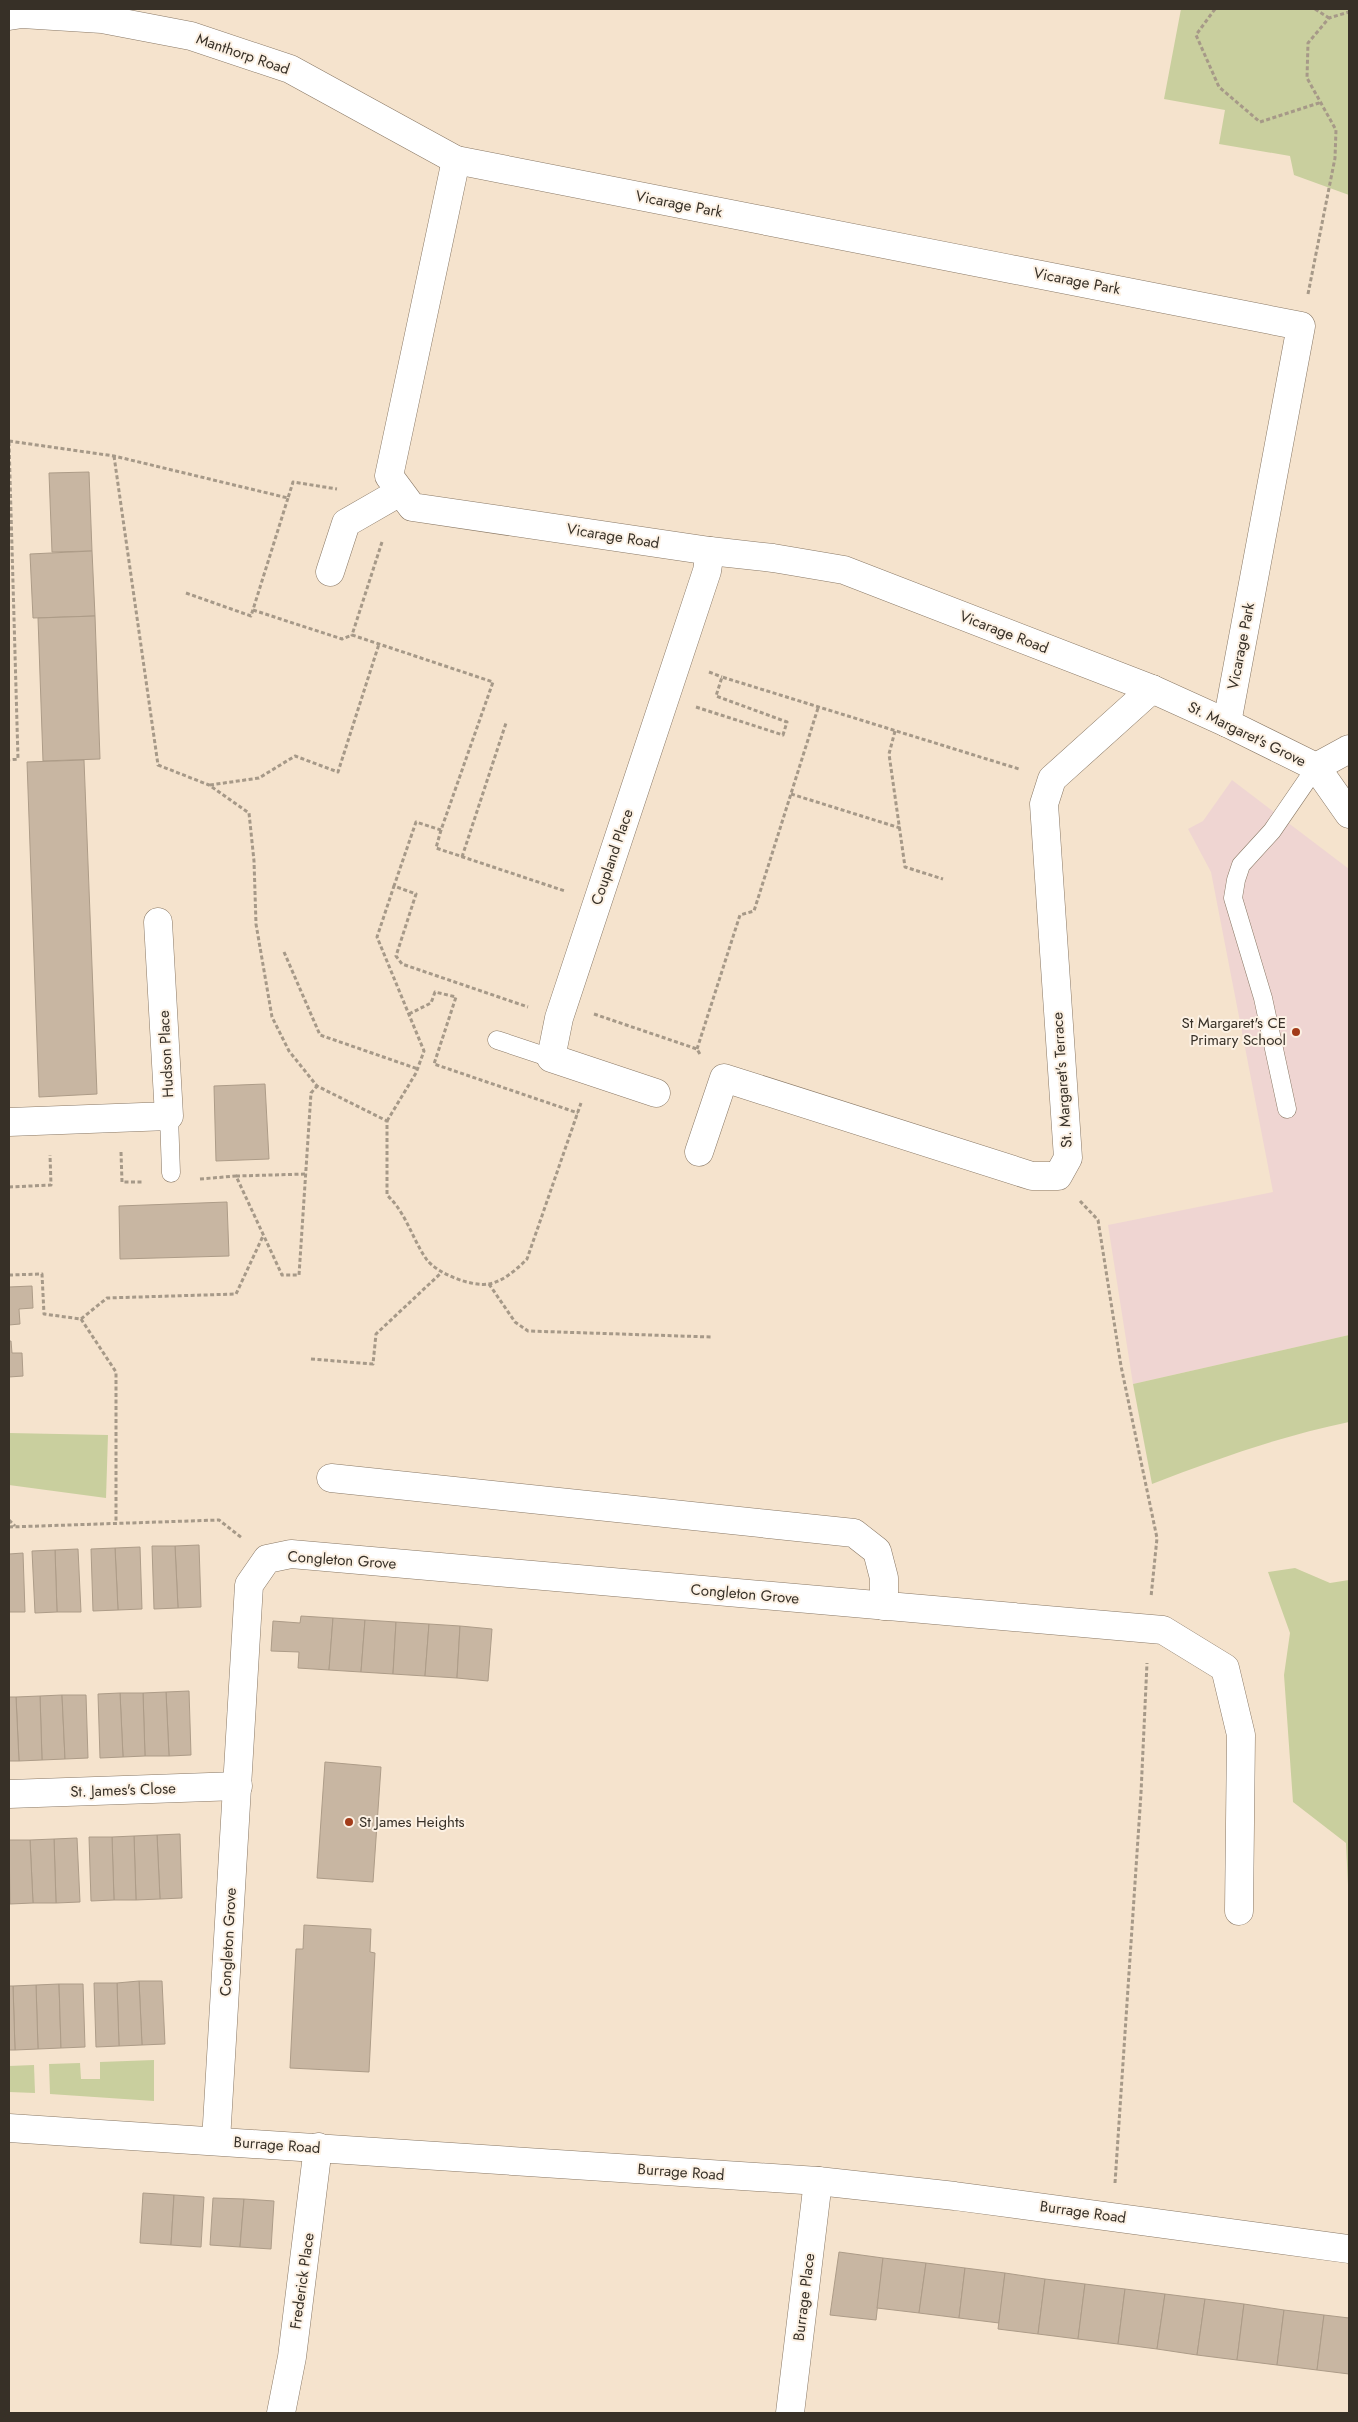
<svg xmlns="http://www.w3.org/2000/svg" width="1358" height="2422" font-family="Jost,sans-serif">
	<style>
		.education { fill: #efd5d2 }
		.green { fill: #c9cf9e }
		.building { fill: #c8b6a2; stroke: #ad9c88 }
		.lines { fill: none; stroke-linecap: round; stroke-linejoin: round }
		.lane-casing { stroke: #897865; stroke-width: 19 }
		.street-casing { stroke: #897865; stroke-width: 29 }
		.secondary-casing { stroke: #897865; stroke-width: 29 }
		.path { stroke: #a69988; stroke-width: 3; stroke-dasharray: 4 2.5; stroke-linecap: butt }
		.lane { stroke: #fff; stroke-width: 18 }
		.street { stroke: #fff; stroke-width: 28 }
		.secondary { stroke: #fff; stroke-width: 28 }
		.poi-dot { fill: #a23b19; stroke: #fcf1e4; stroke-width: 2 }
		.labels { text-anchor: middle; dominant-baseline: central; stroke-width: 4; stroke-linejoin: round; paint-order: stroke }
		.street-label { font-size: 15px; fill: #373027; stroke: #fcf1e4 }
		.poi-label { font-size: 15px; fill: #373027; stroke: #fcf1e4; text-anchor: end }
	</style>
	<rect width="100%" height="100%" fill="#f5e3cd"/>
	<polygon class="education" points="1232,780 1349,869 1349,1335 1133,1384 1108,1225 1273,1192 1211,872 1188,829 1203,821"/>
	<g class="green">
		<polygon points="1181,9 1349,9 1349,195 1294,175 1290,156 1219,144 1225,110 1164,99"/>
		<path d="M1349 1335V1422C1281 1436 1217 1459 1152 1484L1133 1384Z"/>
		<polygon points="9,1433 108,1435 106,1498 9,1485"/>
		<polygon points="1295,1568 1330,1583 1349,1580 1349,1906 1346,1843 1293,1802 1284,1675 1290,1633 1268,1572"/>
		<polygon points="154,2060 154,2101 50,2094 49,2064 80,2063 81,2079 100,2079 100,2062"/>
		<polygon points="34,2065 35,2093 9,2092 9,2066"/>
	</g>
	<g class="building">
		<polygon points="89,472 92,551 52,552 49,473"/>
		<polygon points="92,551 95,616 33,618 30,554"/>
		<polygon points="95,616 100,759 43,761 38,618"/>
		<polygon points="84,760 97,1094 39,1097 27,762"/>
		<polygon points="265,1084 269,1159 216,1161 214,1086"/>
		<polygon points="227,1202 229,1256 120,1259 119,1206"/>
		<polygon points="32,1286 33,1308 19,1309 20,1324 9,1325 9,1287"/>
		<polygon points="9,1341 11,1341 12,1353 22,1353 23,1376 9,1377"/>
		<polygon points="199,1545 201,1607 178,1608 175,1546"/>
		<polygon points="152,1546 175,1546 178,1608 154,1609"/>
		<polygon points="140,1547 142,1609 118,1610 115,1548"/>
		<polygon points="115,1548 118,1610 93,1611 91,1549"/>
		<polygon points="78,1549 81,1612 57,1612 55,1550"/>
		<polygon points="55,1550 57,1612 35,1613 32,1551"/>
		<polygon points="23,1553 25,1612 9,1612 9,1554"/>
		<polygon points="301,1616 333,1618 329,1670 298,1668 299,1652 271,1651 273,1621 300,1623"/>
		<polygon points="333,1618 365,1620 361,1672 329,1670"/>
		<polygon points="365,1620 396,1622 393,1674 361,1672"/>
		<polygon points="396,1622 429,1624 425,1676 393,1674"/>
		<polygon points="429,1624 460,1626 457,1678 425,1676"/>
		<polygon points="460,1626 492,1629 488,1681 457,1678"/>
		<polygon points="189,1691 191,1755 169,1756 166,1692"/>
		<polygon points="166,1692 169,1756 145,1756 143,1693"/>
		<polygon points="120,1693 143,1693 145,1756 123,1757"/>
		<polygon points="120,1693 123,1757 100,1758 98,1694"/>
		<polygon points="62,1695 65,1759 42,1760 40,1696"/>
		<polygon points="62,1695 86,1695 88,1758 65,1759"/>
		<polygon points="40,1696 42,1760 19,1761 16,1697"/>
		<polygon points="9,1697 16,1697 19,1761 9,1761"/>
		<polygon points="325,1762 381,1767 373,1882 317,1878"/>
		<polygon points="180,1834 182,1898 160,1899 157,1835"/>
		<polygon points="157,1835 160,1899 136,1900 134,1836"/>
		<polygon points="134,1836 136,1900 114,1900 112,1837"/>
		<polygon points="89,1837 112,1837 114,1900 91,1901"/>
		<polygon points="77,1838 80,1902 56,1903 54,1839"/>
		<polygon points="54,1839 56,1903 33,1903 30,1840"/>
		<polygon points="9,1840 30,1840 33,1903 10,1904"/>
		<polygon points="304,1925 371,1929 370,1952 375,1953 369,2072 290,2068 296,1949 303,1949"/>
		<polygon points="139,1981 162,1981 165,2044 142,2045"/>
		<polygon points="139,1981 142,2045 119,2046 117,1983"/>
		<polygon points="94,1983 117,1983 119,2046 96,2047"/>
		<polygon points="59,1984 61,2048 38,2049 36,1985"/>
		<polygon points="59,1984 83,1984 85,2047 61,2048"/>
		<polygon points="36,1985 38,2049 15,2050 13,1986"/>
		<polygon points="9,1986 13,1986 15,2050 9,2050"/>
		<polygon points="143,2193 174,2195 171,2245 140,2243"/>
		<polygon points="174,2195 204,2197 201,2247 171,2245"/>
		<polygon points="213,2198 244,2199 240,2247 210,2245"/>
		<polygon points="244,2199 274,2201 271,2249 240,2247"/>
		<polygon points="839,2252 883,2258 876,2320 830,2315"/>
		<polygon points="883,2258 926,2263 919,2313 877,2308"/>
		<polygon points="926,2263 965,2268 959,2318 919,2313"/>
		<polygon points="965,2268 1005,2273 999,2323 959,2318"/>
		<polygon points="1005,2273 1045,2279 1038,2334 998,2329"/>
		<polygon points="1045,2279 1085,2284 1078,2339 1038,2334"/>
		<polygon points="1085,2284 1125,2289 1118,2344 1078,2339"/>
		<polygon points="1125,2289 1165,2294 1157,2349 1118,2344"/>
		<polygon points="1165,2294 1205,2299 1197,2355 1157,2349"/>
		<polygon points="1205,2299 1244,2304 1237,2360 1197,2355"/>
		<polygon points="1244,2304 1284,2310 1277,2365 1237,2360"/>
		<polygon points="1284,2310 1324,2315 1317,2370 1277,2365"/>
		<polygon points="1324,2315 1349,2318 1349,2374 1317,2370"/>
	</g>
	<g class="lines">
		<defs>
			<g id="lane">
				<polyline points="497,1040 551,1058"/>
				<polyline points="1287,1109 1263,998 1233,898 1236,880 1241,865 1272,831 1316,767"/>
				<polyline points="169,1116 171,1173"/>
			</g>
			<g id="street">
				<polyline points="9,16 22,14 102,19 191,36 290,69 456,160 1301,326 1227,723"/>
				<polyline points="456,160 389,476 412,507 710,551 773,558 844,570 1152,689 1227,723 1316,767 1349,814"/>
				<polyline points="330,572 346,523 400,492"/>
				<polyline points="1316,767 1349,749"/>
				<polyline points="656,1093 551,1058 559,1018 707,571 710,551"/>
				<polyline points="9,1122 169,1116 158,922"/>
				<polyline points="699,1152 724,1078 1032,1176 1058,1176 1068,1158 1044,804 1052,779 1152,689"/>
				<polyline points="331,1478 854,1533 877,1551 884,1578 884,1606"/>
				<polyline points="9,1794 238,1786"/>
				<polyline points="216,2141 249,1585 267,1559 291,1554 1163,1630 1225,1668 1241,1735 1239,1911"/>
				<polyline points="281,2413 292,2357 318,2147"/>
				<polyline points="790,2413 818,2181"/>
			</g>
			<polyline id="secondary" points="9,2128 818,2181 955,2196 1349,2249"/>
		</defs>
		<use href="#lane" class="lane-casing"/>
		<use href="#street" class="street-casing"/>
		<use href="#secondary" class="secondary-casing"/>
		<g class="path">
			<polyline points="1215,9 1196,35 1219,87 1260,122 1322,102"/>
			<polyline points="1315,9 1329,18"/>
			<polyline points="1308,294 1335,158 1336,130 1307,78 1308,43 1329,18 1349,12"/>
			<polyline points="9,441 114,456 288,498 293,482 337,489"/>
			<polyline points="9,442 18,759 9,760"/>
			<path d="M114 456 158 765 209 785 249 813 254 861 256 924 272 1017 289 1051 317 1086 387 1121V1195C407 1214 412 1239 427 1260 438 1274 472 1287 489 1284 504 1281 517 1269 527 1259L581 1103"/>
			<polyline points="382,542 352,635 493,682 441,830 416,822 394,886 416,894 396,956 402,964 528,1007"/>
			<polyline points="186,593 251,616 288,498"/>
			<polyline points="253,610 342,639 352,635"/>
			<polyline points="709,672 722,677"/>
			<polyline points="696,707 783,735 787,722 716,696 722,677 1019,769"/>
			<polyline points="895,731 889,754 905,867 943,879"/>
			<polyline points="210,785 259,778 295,756 338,772 379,644"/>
			<polyline points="791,794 900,828"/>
			<polyline points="441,830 436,848 565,891"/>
			<polyline points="462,857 506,723"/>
			<polyline points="284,952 320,1035 418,1069"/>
			<polyline points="409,1014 431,1003 435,992 456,997 434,1064 578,1113"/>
			<polyline points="594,1014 697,1049 701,1056"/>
			<polyline points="697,1049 740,915 754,911 818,708"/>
			<polyline points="387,1121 416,1073 424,1051 377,937 394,886"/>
			<polyline points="121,1152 122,1182 143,1182"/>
			<polyline points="236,1176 306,1174"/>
			<polyline points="200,1179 236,1176 282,1275 299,1275 311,1093 317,1086"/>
			<polyline points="9,1187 51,1185 50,1155"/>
			<polyline points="1080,1201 1098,1220 1121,1366 1157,1538 1151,1597"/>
			<polyline points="9,1275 42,1274 44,1314 81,1319 107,1298 236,1294 263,1236"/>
			<polyline points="489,1284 515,1322 528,1331 711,1337"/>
			<polyline points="81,1319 116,1372 116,1523"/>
			<polyline points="311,1359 373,1364 376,1334 441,1273"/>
			<polyline points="9,1520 15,1526"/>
			<polyline points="9,1527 219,1520 242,1538"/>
			<polyline points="1115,2183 1141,1793 1147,1663"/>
		</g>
		<use href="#lane" class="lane"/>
		<use href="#street" class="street"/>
		<use href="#secondary" class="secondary"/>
	</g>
	<g class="poi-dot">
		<circle cx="1296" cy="1032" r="5"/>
		<circle cx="349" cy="1822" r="5"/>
	</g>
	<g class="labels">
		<g class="street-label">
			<text transform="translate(243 54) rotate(19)">Manthorp Road</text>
			<text transform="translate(679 204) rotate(11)">Vicarage Park</text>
			<text transform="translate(1077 281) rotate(11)">Vicarage Park</text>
			<text transform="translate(613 536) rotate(9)">Vicarage Road</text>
			<text transform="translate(1004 632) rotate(21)">Vicarage Road</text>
			<text transform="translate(1241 646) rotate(-79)">Vicarage Park</text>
			<text transform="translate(1247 734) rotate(26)">St. Margaret's Grove</text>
			<text transform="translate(612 857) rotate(-71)">Coupland Place</text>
			<text transform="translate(166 1054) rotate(-93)">Hudson Place</text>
			<text transform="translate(1062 1080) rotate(-94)">St. Margaret's Terrace</text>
			<text transform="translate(342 1560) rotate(4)">Congleton Grove</text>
			<text transform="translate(745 1594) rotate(5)">Congleton Grove</text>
			<text transform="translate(123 1790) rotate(-2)">St. James's Close</text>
			<text transform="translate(228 1942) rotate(-87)">Congleton Grove</text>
			<text transform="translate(277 2145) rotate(4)">Burrage Road</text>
			<text transform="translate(681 2172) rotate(4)">Burrage Road</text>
			<text transform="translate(1083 2212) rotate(8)">Burrage Road</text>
			<text transform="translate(302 2281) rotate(-82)">Frederick Place</text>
			<text transform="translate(804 2297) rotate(-83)">Burrage Place</text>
		</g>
		<g class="poi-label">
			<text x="1286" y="1023">St Margaret's CE<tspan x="1286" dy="17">Primary School</tspan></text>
			<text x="359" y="1822" text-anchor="start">St James Heights</text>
		</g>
	</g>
	<rect width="1358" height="2422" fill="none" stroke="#373027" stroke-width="20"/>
</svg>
